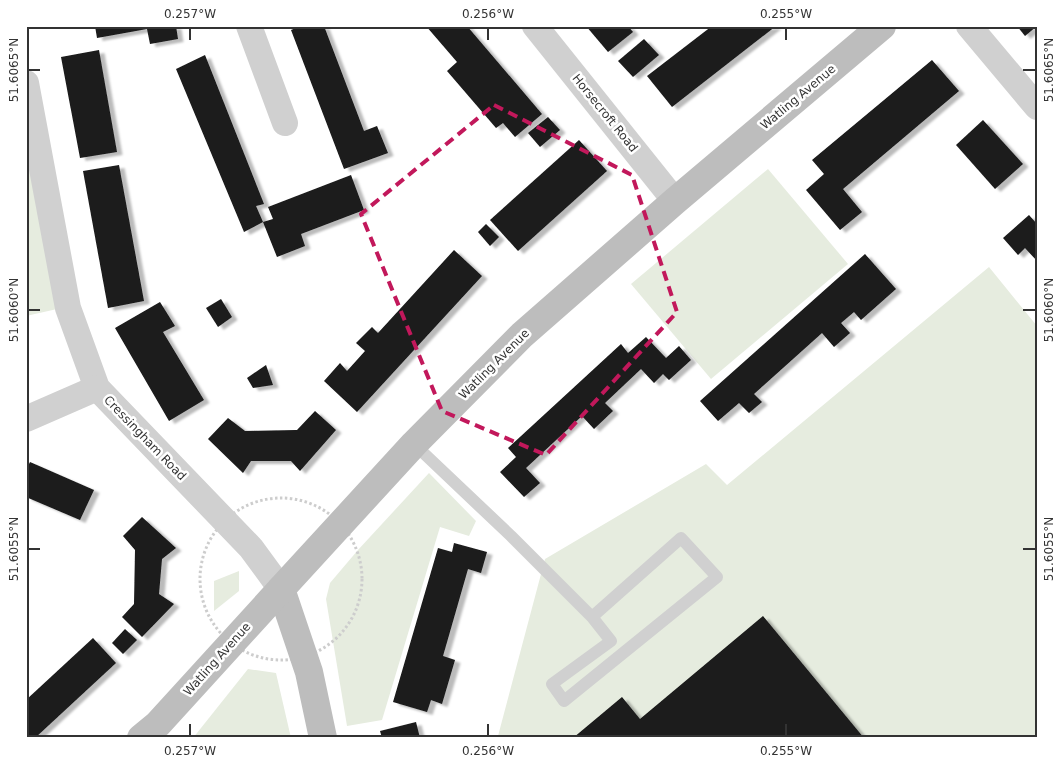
<svg xmlns="http://www.w3.org/2000/svg" width="1063" height="764" font-family="'DejaVu Sans',sans-serif">
	<style>
		.green { fill: #e6ecdf }
		.building { fill: #1a1a1a; filter: url(#shadow) }
		.lines { fill: none; stroke-linecap: round; stroke-linejoin: round }
		.path { stroke: #cdcdcd; stroke-width: 3; stroke-dasharray: 2.5 2.5; stroke-linecap: butt }
		.lane { stroke: #d0d0d0; stroke-width: 12 }
		.street { stroke: #d0d0d0; stroke-width: 26 }
		.secondary { stroke: #bdbdbd; stroke-width: 28 }
		.marked { fill: none; stroke: #c2185b; stroke-width: 4; stroke-dasharray: 10 6; stroke-linejoin: round }
		.ticks { fill: none; stroke: #333; stroke-width: 2 }
		.labels { text-anchor: middle; dominant-baseline: central; stroke-width: 5; stroke-linejoin: round; paint-order: stroke }
		.street-label { font-size: 12px; fill: #333; stroke: #fff }
		.neatline { fill: none; stroke: #333; stroke-width: 2 }
		.ticks-label { font-size: 12px; text-anchor: middle; fill: #333 }
	</style>
	<defs>
		<filter id="shadow"><feDropShadow dx="5.5" dy="3" stdDeviation="1" flood-color="#0004"/></filter>
	</defs>
	<rect width="100%" height="100%" fill="#fff"/>
	<g class="green">
		<polygon points="26,80 66,307 26,316"/>
		<polygon points="768,169 848,264 711,379 631,284"/>
		<polygon points="989,267 1037,326 1037,738 498,738 498,736 545,559 706,464 727,485"/>
		<polygon points="429,473 476,521 469,536 440,527 382,720 347,726 326,599 330,583 358,550"/>
		<polygon points="239,571 239,591 214,611 214,581"/>
		<polygon points="248,669 276,673 291,738 193,738"/>
	</g>
	<g class="building">
		<polygon points="95,26 176,26 178,39 150,44 147,29 97,38"/>
		<polygon points="301,26 324,26 364,131 377,126 388,153 344,169 291,30"/>
		<polygon points="426,26 467,26 542,114 515,137 503,123 496,128 447,71 457,62"/>
		<polygon points="586,26 628,26 633,32 608,52"/>
		<polygon points="712,26 776,26 672,107 647,76"/>
		<polygon points="1017,26 1037,26 1025,36"/>
		<polygon points="644,39 659,55 633,77 618,61"/>
		<polygon points="99,50 117,152 80,158 61,57"/>
		<polygon points="205,55 264,204 256,206 263,222 273,219 268,207 351,175 364,210 301,234 305,246 277,257 263,222 244,232 176,69"/>
		<polygon points="932,60 959,91 843,189 862,212 840,230 806,190 824,174 812,160"/>
		<polygon points="548,117 560,130 540,147 528,133"/>
		<polygon points="983,120 1023,164 995,189 956,145"/>
		<polygon points="579,140 607,171 518,251 490,220"/>
		<polygon points="119,165 144,301 108,308 83,171"/>
		<polygon points="1029,215 1037,224 1037,261 1025,248 1018,255 1003,238"/>
		<polygon points="486,224 499,237 490,246 478,232"/>
		<polygon points="454,250 482,276 357,412 324,381 340,363 347,371 365,351 356,343 372,327 378,333"/>
		<polygon points="865,254 896,289 861,320 854,312 841,323 850,333 834,347 822,333 754,394 762,402 749,413 739,403 718,421 700,401"/>
		<polygon points="221,299 232,317 218,327 206,308"/>
		<polygon points="160,302 175,326 163,332 204,400 169,421 115,328"/>
		<polygon points="646,337 666,358 679,346 691,360 669,380 663,374 654,383 641,369 605,403 613,411 594,429 582,416 526,468 540,483 524,497 500,472 516,457 508,448 621,344 628,353"/>
		<polygon points="266,365 273,385 253,388 247,378"/>
		<polygon points="315,411 336,430 300,471 291,461 251,461 243,473 208,439 228,418 245,431 297,430"/>
		<polygon points="30,462 94,490 80,520 26,497 26,470"/>
		<polygon points="142,517 176,548 162,559 159,594 174,604 142,637 122,617 134,604 135,550 123,536"/>
		<polygon points="454,543 487,552 481,573 468,569 443,656 455,660 442,704 431,700 427,712 393,702 438,548 452,552"/>
		<polygon points="763,616 864,738 573,738 622,697 640,719"/>
		<polygon points="125,629 137,640 123,654 112,643"/>
		<polygon points="93,638 116,663 35,738 26,738 26,700"/>
		<polygon points="416,722 420,738 382,738 380,731"/>
	</g>
	<g class="lines">
		<g class="path">
			<polyline points="26,303 26,306"/>
			<circle cx="281" cy="579" r="81"/>
		</g>
		<polyline class="lane" points="414,444 511,536 592,617 681,538 717,577 564,701 552,684 611,641 592,617"/>
		<g class="street">
			<polyline points="249,26 285,123"/>
			<polyline points="535,26 675,201"/>
			<polyline points="969,26 1037,107"/>
			<polyline points="26,83 68,308 97,388 251,548 281,589"/>
			<polyline points="26,419 97,388"/>
		</g>
		<g class="secondary">
			<polyline points="281,589 309,672 323,738"/>
			<polyline points="141,738 158,724 281,589 414,444 522,335 675,201 882,26"/>
		</g>
	</g>
	<path class="marked" d="M494 105 632 175 677 312 546 455 442 411 361 214Z"/>
	<path class="ticks" d="M190 28V40M488 28V40M786 28V40M28 70H40M1023 70H1036M28 310H40M1023 310H1036M28 549H40M1023 549H1036M190 724V736M488 724V736M786 724V736"/>
	<g class="labels">
		<g class="street-label">
			<text transform="translate(798 97) rotate(-40)">Watling Avenue</text>
			<text transform="translate(605 113) rotate(51)">Horsecroft Road</text>
			<text transform="translate(494 364) rotate(-45)">Watling Avenue</text>
			<text transform="translate(145 438) rotate(46)">Cressingham Road</text>
			<text transform="translate(217 659) rotate(-48)">Watling Avenue</text>
		</g>
	</g>
	<rect width="1063" height="764" fill="none" stroke="#ffffff" stroke-width="55"/>
	<rect x="28" y="28" width="1008" height="708" class="neatline"/>
	<g class="ticks-label">
		<text x="190" y="18">0.257°W</text>
		<text x="488" y="18">0.256°W</text>
		<text x="786" y="18">0.255°W</text>
		<text transform="translate(14 70) rotate(-90)" y="4">51.6065°N</text>
		<text transform="translate(1049 70) rotate(-90)" y="4">51.6065°N</text>
		<text transform="translate(14 310) rotate(-90)" y="4">51.6060°N</text>
		<text transform="translate(1049 310) rotate(-90)" y="4">51.6060°N</text>
		<text transform="translate(14 549) rotate(-90)" y="4">51.6055°N</text>
		<text transform="translate(1049 549) rotate(-90)" y="4">51.6055°N</text>
		<text x="190" y="755">0.257°W</text>
		<text x="488" y="755">0.256°W</text>
		<text x="786" y="755">0.255°W</text>
	</g>
</svg>
